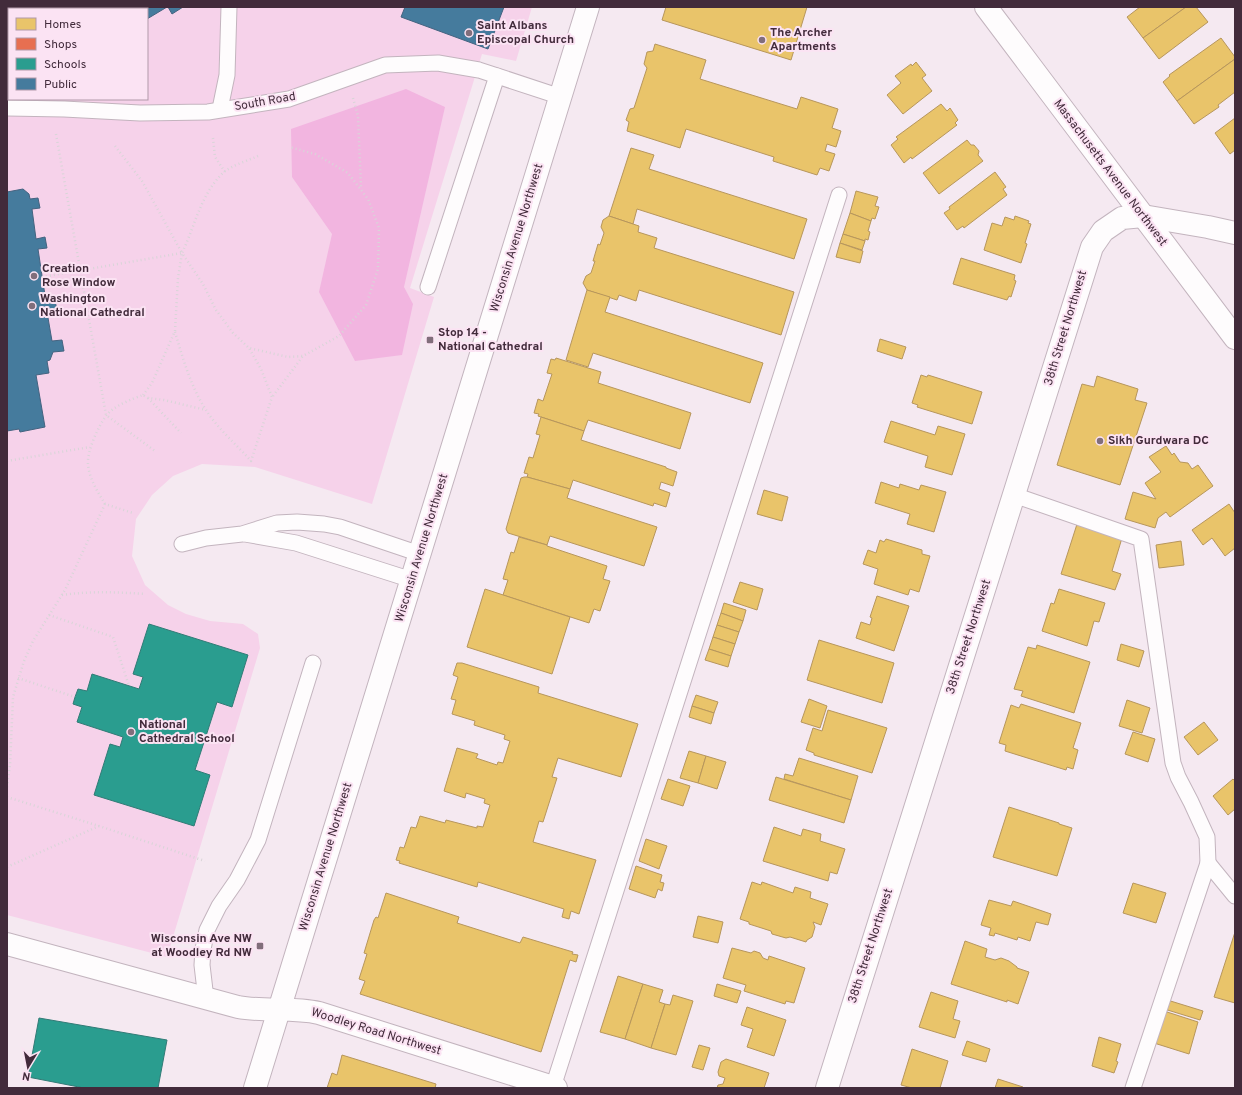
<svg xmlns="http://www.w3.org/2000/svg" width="1242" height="1095" font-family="Overpass,sans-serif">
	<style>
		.green { fill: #f6d2ea; fill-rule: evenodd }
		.forest { fill: #f2b5e0 }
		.homes { fill: #e9c46a; stroke: #b7965c }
		.shops { fill: #e76f51; stroke: #b65b4a }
		.schools { fill: #2a9d8f; stroke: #317b76 }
		.public { fill: #457b9d; stroke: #446380 }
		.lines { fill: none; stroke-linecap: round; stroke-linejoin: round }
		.lane-casing { stroke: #c3b4be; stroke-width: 17 }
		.street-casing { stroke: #c3b4be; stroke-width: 24 }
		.primary-casing { stroke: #c3b4be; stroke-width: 24 }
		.path { stroke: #d9d5d8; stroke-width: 2.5; stroke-dasharray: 1 3; stroke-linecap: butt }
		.lane { stroke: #fefcfd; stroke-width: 15 }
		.street { stroke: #fefcfd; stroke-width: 22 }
		.primary { stroke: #fefcfd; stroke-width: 22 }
		.poi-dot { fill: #816e7b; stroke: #fbe3f3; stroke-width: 1.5 }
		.labels { text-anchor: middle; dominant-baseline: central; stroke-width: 4; stroke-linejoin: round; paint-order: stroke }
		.poi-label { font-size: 12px; font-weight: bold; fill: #422b3b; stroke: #fbe3f3; text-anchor: start }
		.street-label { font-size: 12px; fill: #422b3b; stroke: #fbe3f3 }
	</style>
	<rect width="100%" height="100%" fill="#f5e9f1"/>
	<path class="green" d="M7 7H532L516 61 482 54 410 288 434 297 372 504 255 467 202 464 173 476 152 495 136 519 132 556 145 585 168 605 186 614 210 621 243 624 258 634 260 648 167 957 7 915ZM9 9H147V99H9Z"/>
	<polygon class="forest" points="406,89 445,107 404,287 413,304 402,355 355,361 319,292 332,234 292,177 291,129"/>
	<g class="homes">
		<polygon points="666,7 807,7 791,60 662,20"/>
		<polygon points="1140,7 1186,7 1143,38 1127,17"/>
		<polygon points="1186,7 1196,7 1208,22 1159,59 1143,38"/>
		<polygon points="1221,38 1235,57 1235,59 1177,101 1163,82 1170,76 1169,75"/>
		<polygon points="655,44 706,60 700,79 797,109 801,97 838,109 832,128 841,131 836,147 827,144 825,151 835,154 829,171 820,168 817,175 773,161 774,157 686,129 680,148 627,131 629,122 626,120 630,109 634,108 647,68 644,64 647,52 653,51"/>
		<polygon points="1235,59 1235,92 1218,105 1219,107 1194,124 1177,101"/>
		<polygon points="916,62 926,75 922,78 932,91 903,114 887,95 901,83 895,76 911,64 912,66"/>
		<polygon points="941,104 947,111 950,108 958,120 955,123 957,125 912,159 911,157 904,163 891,145 898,139 896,137"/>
		<polygon points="1235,118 1235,150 1230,154 1215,133"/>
		<polygon points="967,140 971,145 974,145 979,151 978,155 983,161 939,194 923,173"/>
		<polygon points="631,148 654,155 649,169 807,219 794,259 637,209 633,224 609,216"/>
		<polygon points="995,172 1006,187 1003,189 1007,195 964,228 963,226 957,230 944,213 950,209 949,207"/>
		<polygon points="856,191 878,197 875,206 879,207 875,219 872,218 871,221 850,213"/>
		<polygon points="850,213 871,221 868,231 870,232 868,240 865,239 865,241 843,234"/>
		<polygon points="609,216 639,226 638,232 657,238 654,248 794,292 781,335 639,290 636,301 619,295 617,300 587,290 583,283 586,276 591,273 595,261 593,261 598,244 600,245 604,233 601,227 603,220"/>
		<polygon points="1015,216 1029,221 1028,223 1031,224 1025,243 1027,244 1021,263 984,250 992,223 1002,226 1005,217 1014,220"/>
		<polygon points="843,234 865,241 862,250 840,243"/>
		<polygon points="840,243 863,251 860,263 836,257"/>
		<polygon points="961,258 1015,275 1014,280 1016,281 1011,297 1009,296 1007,300 953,284"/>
		<polygon points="587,290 610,297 605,312 763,363 750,403 593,353 588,367 566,360"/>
		<polygon points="880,339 906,347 902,359 877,351"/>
		<polygon points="556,358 601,372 598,383 691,413 680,449 588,420 584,431 538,416 539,414 534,413 538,399 543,401 552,374 547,373 551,359 555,360"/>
		<polygon points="921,375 927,377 928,375 982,392 972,424 917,407 918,405 912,403"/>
		<polygon points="1097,376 1138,389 1135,400 1147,403 1120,485 1057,465 1082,384 1094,387"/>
		<polygon points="541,417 584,431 581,440 666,467 666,468 677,472 673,486 661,482 659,489 670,493 666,507 654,503 653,506 573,480 570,489 527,477 528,474 524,473 529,457 533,458 540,435 536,434"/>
		<polygon points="891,421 935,435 938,426 965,434 952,475 925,467 928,456 884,442"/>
		<polygon points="1166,446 1172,455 1174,453 1180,462 1188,463 1192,469 1198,465 1213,486 1170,517 1166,512 1158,518 1155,528 1125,519 1133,492 1156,499 1145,483 1161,472 1149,457"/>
		<polygon points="524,477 527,477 570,489 567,498 657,527 644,566 550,536 547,545 508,533 506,529 521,478"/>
		<polygon points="881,482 899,488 900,484 919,490 921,485 946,492 934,532 907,524 910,514 875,503"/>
		<polygon points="764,490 788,497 782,521 757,514"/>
		<polygon points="1229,504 1235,513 1235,548 1225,556 1212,538 1203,545 1192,530"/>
		<polygon points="1078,521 1122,538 1112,571 1121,574 1115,590 1061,574"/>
		<polygon points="519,537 547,545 547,546 607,566 603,579 610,581 600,611 594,609 589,623 503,595 508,580 503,579 511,552 514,553"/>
		<polygon points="886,539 922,550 922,554 930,556 919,592 910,589 908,595 874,584 878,569 863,564 868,550 876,553 880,540 884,542"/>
		<polygon points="1181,541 1184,565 1159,568 1156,545"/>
		<polygon points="740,582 763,589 757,610 733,602"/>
		<polygon points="485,589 570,617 552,674 467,647"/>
		<polygon points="1059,589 1105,603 1099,622 1094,621 1087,646 1042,631 1051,603 1054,604"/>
		<polygon points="877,596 909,606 894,651 856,638 861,622 870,625 872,618 870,617"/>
		<polygon points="724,603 746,610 743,621 721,613"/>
		<polygon points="721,613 743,621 739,632 717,625"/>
		<polygon points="717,625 739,632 735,644 713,637"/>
		<polygon points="713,637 735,644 731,656 709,649"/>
		<polygon points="819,640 894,663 882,703 807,680"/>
		<polygon points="1121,644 1144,651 1139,667 1117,660"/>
		<polygon points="1037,645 1090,662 1074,713 1021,696 1023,691 1014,689 1028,647 1036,649"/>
		<polygon points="709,649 731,656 728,667 705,660"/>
		<polygon points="457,663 462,663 539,687 538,693 638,724 621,777 558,758 552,777 557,778 543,822 539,821 533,842 596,860 579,914 571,911 569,919 562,917 564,909 478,882 477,887 399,863 400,861 396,860 400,847 404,848 411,827 416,828 420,816 445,823 446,820 477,828 477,826 483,827 490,805 484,803 485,799 466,793 465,798 444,791 457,748 478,754 476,758 497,765 498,762 503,763 510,741 504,739 505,735 474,725 475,721 452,714 456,700 451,699 458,677 453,675"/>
		<polygon points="696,695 718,702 714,713 692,706"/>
		<polygon points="809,699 827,706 820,728 801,722"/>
		<polygon points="1127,700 1150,708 1142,733 1119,726"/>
		<polygon points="1021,704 1081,723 1073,748 1078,750 1073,769 1067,767 1066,770 1005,751 1006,745 999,743 1011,705 1019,708"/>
		<polygon points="692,706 714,713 711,724 689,717"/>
		<polygon points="828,710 887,728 872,773 814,755 814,753 806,750 813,728 822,731"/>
		<polygon points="1204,722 1218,740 1198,755 1184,737"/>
		<polygon points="1133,732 1155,739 1148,762 1125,754"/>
		<polygon points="689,751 706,756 698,783 680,778"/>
		<polygon points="706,756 726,762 717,789 698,783"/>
		<polygon points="799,758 858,776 851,800 784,779 785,774 793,776"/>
		<polygon points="776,777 851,800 844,823 769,800"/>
		<polygon points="668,779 690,786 683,806 661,799"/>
		<polygon points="1233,779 1235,781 1235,809 1228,815 1213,796"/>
		<polygon points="1009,807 1059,823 1059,824 1072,828 1057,876 993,857"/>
		<polygon points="774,827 801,836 803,829 821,834 820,841 845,849 837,874 830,872 828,881 763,861"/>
		<polygon points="646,839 667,846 659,869 639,861"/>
		<polygon points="636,866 662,875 660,882 664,883 662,891 658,889 655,898 629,889"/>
		<polygon points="752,882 761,885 762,882 793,893 795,887 811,892 810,898 828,904 821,925 813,922 815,927 812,937 807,940 806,942 790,937 786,938 772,934 771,931 749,924 749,922 740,919"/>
		<polygon points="1133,883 1166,893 1156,923 1123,913"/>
		<polygon points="386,893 459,917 457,923 520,943 523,937 573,952 572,954 578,955 576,962 570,960 541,1052 360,994 365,981 359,979 367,954 364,953 374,920 376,917 378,918"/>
		<polygon points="989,900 1011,906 1013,901 1051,914 1048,925 1036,922 1030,941 1018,937 1017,940 995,933 994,936 989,935 991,928 981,925"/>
		<polygon points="698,916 723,922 718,943 693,937"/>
		<polygon points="1235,932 1235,1003 1214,997"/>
		<polygon points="965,941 987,949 985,957 995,960 1001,958 1009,961 1017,967 1017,968 1029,972 1018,1004 1007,1000 1007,1002 951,984"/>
		<polygon points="732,948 751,953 754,951 760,953 763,958 768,960 769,956 805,968 794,1003 786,1001 785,1004 744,991 746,985 723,978"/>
		<polygon points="618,976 643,984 625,1039 600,1032"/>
		<polygon points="643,984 663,990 659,1002 665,1004 651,1048 625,1039"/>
		<polygon points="717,984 741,991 737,1003 714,996"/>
		<polygon points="931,992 958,1001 953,1019 960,1021 955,1038 919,1027"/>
		<polygon points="673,995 693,1001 676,1055 651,1048 665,1004 670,1005"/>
		<polygon points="1164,999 1203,1011 1200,1020 1161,1008"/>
		<polygon points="747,1007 786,1020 774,1056 747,1047 753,1029 741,1025"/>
		<polygon points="1164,1011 1198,1022 1189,1054 1154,1043"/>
		<polygon points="1099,1037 1121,1044 1116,1061 1118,1062 1114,1073 1092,1066"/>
		<polygon points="967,1041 990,1049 986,1062 962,1055"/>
		<polygon points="699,1045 710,1048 703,1070 692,1067"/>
		<polygon points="912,1049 948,1061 940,1088 912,1088 901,1085"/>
		<polygon points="342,1055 436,1084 435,1088 327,1088 332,1073 337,1075"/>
		<polygon points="726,1059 769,1073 764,1088 717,1088 718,1085 723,1084 725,1078 719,1076 718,1072 721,1062"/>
		<polygon points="998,1079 1023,1087 1023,1088 995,1088"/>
	</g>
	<polygon class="shops" points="9,20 9,66 7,69 7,21"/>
	<g class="schools">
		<polygon points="149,624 248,655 232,707 217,702 195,770 210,775 194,826 94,795 110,744 120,747 123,737 77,722 82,707 73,704 75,697 78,689 87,691 92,674 139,689 143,677 133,674"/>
		<polygon points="39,1018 167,1040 158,1088 84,1088 28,1077"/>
	</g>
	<g class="public">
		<polygon points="92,7 167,7 147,19 147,9 93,9"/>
		<polygon points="168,7 183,7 172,14"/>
		<polygon points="405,7 504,7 488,49 401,17"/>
		<polygon points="23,189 29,194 30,199 38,198 40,208 32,209 36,239 45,237 47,248 38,249 46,302 55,300 57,311 47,312 52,341 62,340 64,351 53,352 50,360 47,361 49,373 36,375 45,427 20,432 19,429 7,431 7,192"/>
	</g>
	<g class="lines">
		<defs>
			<g id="lane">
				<polyline points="7,108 64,109 140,113 208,112 289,99 385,65 438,63 479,70 561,97"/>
				<polyline points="220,109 227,75 229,7"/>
				<polyline points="428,287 497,76"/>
				<polyline points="1014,495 1141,539 1173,763 1178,777 1191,802 1207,837 1208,863"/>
				<polyline points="245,534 296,543 412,580"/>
				<polyline points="182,544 206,538 242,534 277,523 297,522 324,524 340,527 420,554"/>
				<polyline points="206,999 202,965 203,949 207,930 219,906 237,880 258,840 313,663"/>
				<polyline points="553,1087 839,195"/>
				<polyline points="1133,1088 1208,863 1235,896"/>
			</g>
			<g id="street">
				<path d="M7 944 238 1007C265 1012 292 1007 319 1013L556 1088"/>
				<polyline points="827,1088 1092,247 1103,231 1122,218 1143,216 1208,227 1235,233"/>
			</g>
			<g id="primary">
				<polyline points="986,7 1235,338"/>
				<polyline points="255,1088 588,7"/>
			</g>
		</defs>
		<use href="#lane" class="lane-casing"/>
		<use href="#street" class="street-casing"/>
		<use href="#primary" class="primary-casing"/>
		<g class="path">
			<polyline points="353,98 358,116 361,188"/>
			<polyline points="56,134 106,415 155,451"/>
			<polyline points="213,138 215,157 225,172"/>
			<polyline points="115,146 142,181 182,253 178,278 175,331 152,383 143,395"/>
			<path d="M258 156C247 161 233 165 224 172 201 193 195 226 182 253L203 284 216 310 233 333 249 348 288 357 303 356 339 336 366 305 378 269 379 228 368 199 348 173 315 154 289 147"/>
			<polyline points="42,277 182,253"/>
			<path d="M175 332C183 359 191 387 206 410 217 428 237 445 251 461L272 397 261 369 249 348"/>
			<polyline points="273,396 303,356"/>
			<polyline points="148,398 181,433"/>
			<polyline points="7,461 90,447"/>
			<path d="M105 504C98 492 89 479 88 464 87 451 98 427 106 416 113 406 132 399 143 395L148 398 164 400 206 410"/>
			<path d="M62 595C90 591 117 592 145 594"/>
			<polyline points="49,615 113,637 129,686"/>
			<polyline points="18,678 75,697"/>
			<polyline points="7,787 10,765 13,697 24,661 33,641 65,590 105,504 133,513"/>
			<polyline points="7,797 99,826 205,861"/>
			<polyline points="7,867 99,826"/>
		</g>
		<use href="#lane" class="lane"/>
		<use href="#street" class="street"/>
		<use href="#primary" class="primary"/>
	</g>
	<g class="poi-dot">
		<circle cx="469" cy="33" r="4"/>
		<circle cx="762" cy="40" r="4"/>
		<circle cx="34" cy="276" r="4"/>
		<circle cx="32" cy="306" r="4"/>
		<rect x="426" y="336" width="8" height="8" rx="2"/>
		<circle cx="1100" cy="441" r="4"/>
		<circle cx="131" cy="732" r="4"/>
		<rect x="256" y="942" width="8" height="8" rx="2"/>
	</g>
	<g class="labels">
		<g class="poi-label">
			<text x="477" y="26">Saint Albans<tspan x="477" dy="14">Episcopal Church</tspan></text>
			<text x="770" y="33">The Archer<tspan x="770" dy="14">Apartments</tspan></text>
			<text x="42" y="269">Creation<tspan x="42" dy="14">Rose Window</tspan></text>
			<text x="40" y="299">Washington<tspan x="40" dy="14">National Cathedral</tspan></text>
			<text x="438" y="333">Stop 14 -<tspan x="438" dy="14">National Cathedral</tspan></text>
			<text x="1108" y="441">Sikh Gurdwara DC</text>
			<text x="139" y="725">National<tspan x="139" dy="14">Cathedral School</tspan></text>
			<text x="252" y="939" text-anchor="end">Wisconsin Ave NW<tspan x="252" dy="14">at Woodley Rd NW</tspan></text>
		</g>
		<g class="street-label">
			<text transform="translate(265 102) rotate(-10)">South Road</text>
			<text transform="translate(1110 173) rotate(53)">Massachusetts Avenue Northwest</text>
			<text transform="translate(517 238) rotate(-73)">Wisconsin Avenue Northwest</text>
			<text transform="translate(1066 328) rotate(-73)">38th Street Northwest</text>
			<text transform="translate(422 548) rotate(-73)">Wisconsin Avenue Northwest</text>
			<text transform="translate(969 637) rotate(-72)">38th Street Northwest</text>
			<text transform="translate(326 857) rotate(-73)">Wisconsin Avenue Northwest</text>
			<text transform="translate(871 946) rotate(-72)">38th Street Northwest</text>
			<text transform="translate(376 1032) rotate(17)">Woodley Road Northwest</text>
		</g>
	</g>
	<rect width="1242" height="1095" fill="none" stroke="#422b3b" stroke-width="16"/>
	<rect x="8" y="8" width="140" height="92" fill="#fbe3f3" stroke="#b199a9"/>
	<rect x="16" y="18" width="20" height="12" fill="#e9c46a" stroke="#b199a9"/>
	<text x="44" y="28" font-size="12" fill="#422b3b">Homes</text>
	<rect x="16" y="38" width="20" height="12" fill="#e76f51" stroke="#b199a9"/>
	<text x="44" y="48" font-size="12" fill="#422b3b">Shops</text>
	<rect x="16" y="58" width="20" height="12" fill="#2a9d8f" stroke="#b199a9"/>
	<text x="44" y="68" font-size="12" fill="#422b3b">Schools</text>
	<rect x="16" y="78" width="20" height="12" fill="#457b9d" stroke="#b199a9"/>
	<text x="44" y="88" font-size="12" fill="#422b3b">Public</text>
	<g transform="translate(28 1067) rotate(190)" stroke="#fbe3f3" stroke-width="3" paint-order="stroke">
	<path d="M0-3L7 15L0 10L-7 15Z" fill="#422b3b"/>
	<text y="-6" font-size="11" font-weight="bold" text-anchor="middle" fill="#422b3b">N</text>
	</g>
</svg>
